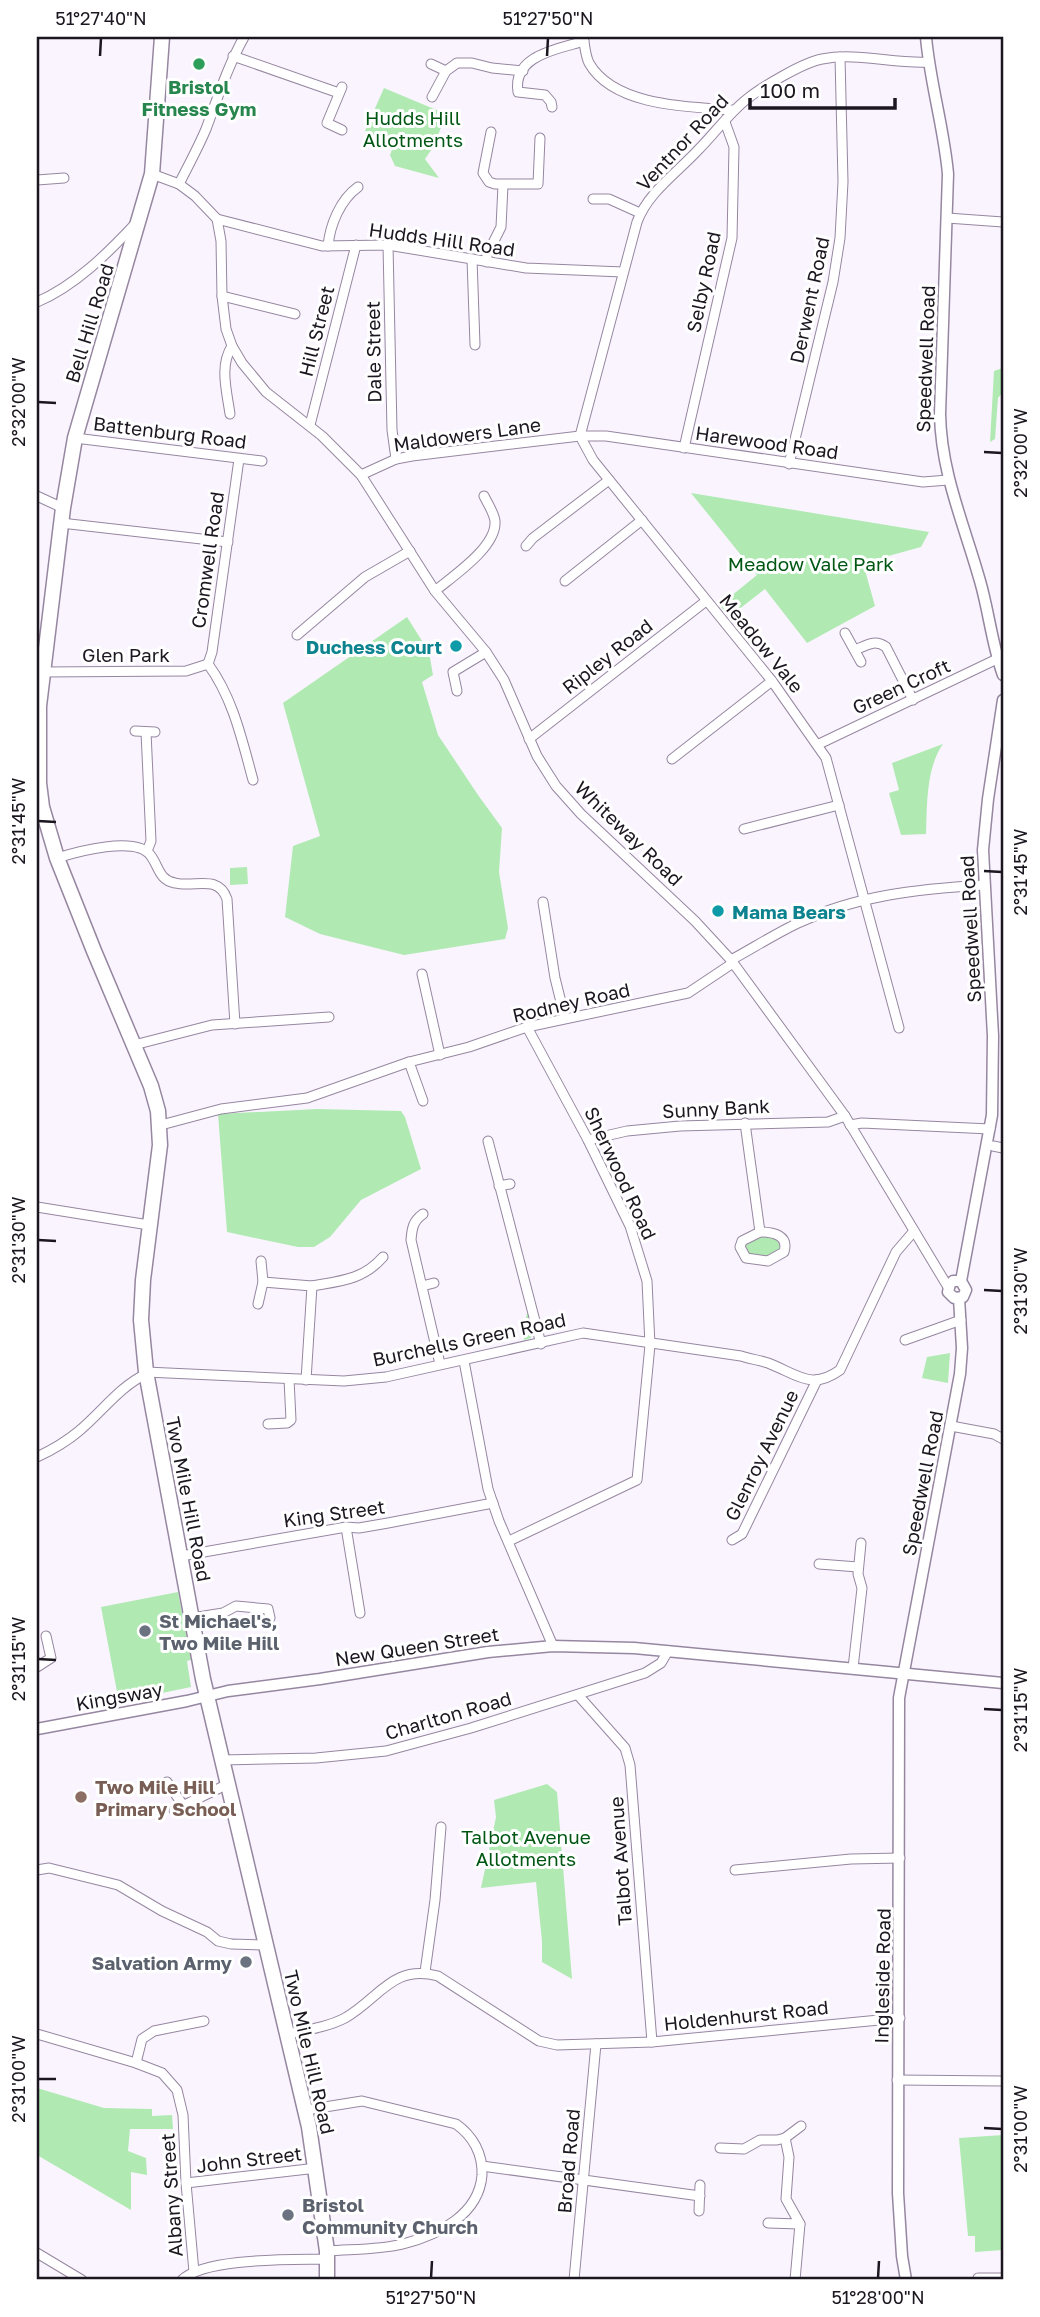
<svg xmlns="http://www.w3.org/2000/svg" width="1040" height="2317" font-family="'Golos Text',sans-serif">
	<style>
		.green { fill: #b0eab2 }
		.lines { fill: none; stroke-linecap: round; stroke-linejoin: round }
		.minor-casing { stroke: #9687a0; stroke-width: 11 }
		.tertiary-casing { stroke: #9687a0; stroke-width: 13 }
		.primary-casing { stroke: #9687a0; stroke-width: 17 }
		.minor { stroke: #fff; stroke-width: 9 }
		.tertiary { stroke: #fff; stroke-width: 10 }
		.primary { stroke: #fff; stroke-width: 14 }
		.ticks { fill: none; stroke: #1b161f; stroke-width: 2.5 }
		.leisure-dot { fill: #2e9e5b; stroke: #fff; stroke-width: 2.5 }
		.culture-dot { fill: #0f9aa8; stroke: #fff; stroke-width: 2.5 }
		.worship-dot { fill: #6b7280; stroke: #fff; stroke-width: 2.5 }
		.education-dot { fill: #8d6e63; stroke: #fff; stroke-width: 2.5 }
		.labels { text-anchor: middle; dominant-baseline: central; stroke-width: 6; stroke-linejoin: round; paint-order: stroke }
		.leisure-label { font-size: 19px; font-weight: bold; fill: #27864d; stroke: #fff }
		.park-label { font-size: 19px; fill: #005714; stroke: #fff }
		.street-label { font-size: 19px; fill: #1b161f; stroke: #fff }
		.culture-label { font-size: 19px; font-weight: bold; fill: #0d838f; stroke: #fff; text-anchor: end }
		.worship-label { font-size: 19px; font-weight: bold; fill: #5b616d; stroke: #fff; text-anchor: start }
		.education-label { font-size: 19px; font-weight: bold; fill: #785e54; stroke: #fff; text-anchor: start }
		.neatline { fill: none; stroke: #1b161f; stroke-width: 2.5 }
		.ticks-label { font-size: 18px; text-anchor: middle; fill: #1b161f }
	</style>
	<rect width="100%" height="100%" fill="#faf4ff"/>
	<g class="green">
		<polygon points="384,88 446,114 434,146 425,159 439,178 395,166 390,155 394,144 365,131"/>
		<polygon points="1003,368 1003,392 998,398 995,439 990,442 994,371"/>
		<polygon points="691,493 929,532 921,547 863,563 875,606 807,643 765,589 729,617 720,605 757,575"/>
		<polygon points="407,617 429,652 433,675 422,682 438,735 478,795 502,828 499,872 508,928 505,939 404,955 320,934 285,917 293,846 320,836 283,703"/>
		<path d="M943 744C926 768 927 805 926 834L901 835 889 793 899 790 892 763Z"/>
		<polygon points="247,867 248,884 230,885 230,868"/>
		<polygon points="317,1109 401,1111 405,1117 421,1169 361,1200 330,1237 314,1247 298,1247 227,1232 218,1114"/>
		<polygon points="762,1236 772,1237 779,1241 780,1249 767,1256 749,1254 746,1251 746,1244"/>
		<polygon points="528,1311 533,1333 531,1338 524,1340 523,1327"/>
		<polygon points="950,1353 948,1383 922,1378 927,1357"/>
		<polygon points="178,1592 191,1660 187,1661 191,1687 119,1702 101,1607"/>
		<polygon points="547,1784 557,1792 572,1979 542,1962 542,1941 536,1882 481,1888 496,1817 494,1800"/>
		<polygon points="37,2088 104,2108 152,2109 152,2116 172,2115 173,2129 130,2129 128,2151 146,2158 147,2175 131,2172 131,2210 37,2155"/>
		<polygon points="1003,2135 1003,2250 975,2252 975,2236 968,2236 959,2138"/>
	</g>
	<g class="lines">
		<defs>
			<g id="minor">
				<path d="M583 37C585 45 585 55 589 63 614 107 691 107 734 110"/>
				<polyline points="233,56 339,93"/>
				<polyline points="431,64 446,71"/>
				<polyline points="432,97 446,71 457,63 472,63 492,68 523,71"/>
				<path d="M552 107 551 102 545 95 518 92C512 55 559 49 584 41"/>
				<polyline points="342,130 327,123 342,87"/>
				<polyline points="491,132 483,173 489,182 495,184 538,184 540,138"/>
				<polyline points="152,174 179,184 195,196 217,219 221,241 222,296 226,329 232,346 242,363 266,392 322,436 361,475 435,591 486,652 504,680 537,756 556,786 581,814 695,921 731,960 845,1116 948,1287"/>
				<polyline points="37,180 64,178"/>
				<path d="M179 184C188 166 198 148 206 129 218 97 227 68 244 37"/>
				<polyline points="593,199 609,199 640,213"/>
				<polyline points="947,218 1003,222"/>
				<polyline points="217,219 322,246 388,245 526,268 623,272"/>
				<polyline points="388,245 392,430 396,459"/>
				<path d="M328 246C330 225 340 200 358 187"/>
				<polyline points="472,259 475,345"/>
				<polyline points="487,262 487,255 501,227 503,185"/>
				<polyline points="222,296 295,314"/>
				<path d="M37 302C75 286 108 253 136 223"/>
				<path d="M230 414C227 392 219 366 232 346"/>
				<polyline points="310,425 356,245"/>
				<polyline points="580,436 593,460 772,681 826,758 899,1028"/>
				<path d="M580 436 637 222C648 192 678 172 699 149 715 133 729 113 747 99 762 87 804 62 822 59 857 52 893 64 929 62"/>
				<polyline points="75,438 262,461"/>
				<polyline points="684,448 732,238 734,147 725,122"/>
				<polyline points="789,464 833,282 840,238 843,182 840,57"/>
				<polyline points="361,475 396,459 412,456 580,436 606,436 923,482 948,480"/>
				<polyline points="37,496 63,508"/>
				<polyline points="61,523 228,542"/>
				<polyline points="526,546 533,538 609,480"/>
				<polyline points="565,581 642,520"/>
				<path d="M435 591C453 576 497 547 495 521 494 513 488 504 484 496"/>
				<polyline points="845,633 861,662"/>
				<polyline points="297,635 365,577 410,551"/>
				<path d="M855 650C867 645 875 639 886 647L913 700"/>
				<polyline points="208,664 212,652 239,459"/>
				<path d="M208 664C233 698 242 740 253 780"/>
				<polyline points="42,672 186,671 208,664"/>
				<polyline points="457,691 453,672 486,652"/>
				<polyline points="135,731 155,732"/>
				<polyline points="146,732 151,841 147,851"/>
				<polyline points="529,739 706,601"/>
				<polyline points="819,744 997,659"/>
				<polyline points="672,759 772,681"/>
				<polyline points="744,829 839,805"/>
				<path d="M57 858C76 852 137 835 151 856 159 867 159 880 175 883 195 888 218 874 227 899L235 1024"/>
				<polyline points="543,902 555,978 565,1018"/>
				<path d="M731 960C753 948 775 934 798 923 857 895 919 889 984 885"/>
				<polyline points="422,974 440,1055"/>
				<polyline points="134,1045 212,1025 329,1017"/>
				<polyline points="409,1062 423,1101"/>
				<polyline points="745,1123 760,1232"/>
				<polyline points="161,1125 221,1109 307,1098 409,1062 469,1047 527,1027 688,993 733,963"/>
				<polyline points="850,1125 862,1123 990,1129"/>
				<polyline points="588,1140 627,1131 680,1126 828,1122 845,1116"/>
				<polyline points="488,1141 541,1344"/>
				<polyline points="993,1146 1003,1148"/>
				<polyline points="499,1186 510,1184"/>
				<polyline points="37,1207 149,1225"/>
				<path d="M423 1214C413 1221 412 1228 411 1240L440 1364"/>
				<path d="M760 1232C773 1232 789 1235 784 1252L768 1261 746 1258 740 1247 742 1241Z"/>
				<polyline points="263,1282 312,1286"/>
				<polyline points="422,1286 434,1283"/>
				<polyline points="258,1304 263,1282 261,1261"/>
				<polyline points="905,1340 961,1320"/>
				<polyline points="464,1361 488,1489 499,1521 553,1646"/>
				<path d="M146 1372 344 1381 386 1377 583 1333 741 1356C750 1359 759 1360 768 1363 797 1374 811 1391 840 1370L896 1252 914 1231"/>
				<path d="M306 1380 312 1286C340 1281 363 1280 383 1257"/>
				<polyline points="268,1424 287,1423 291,1420 289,1379"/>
				<polyline points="951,1426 994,1434 1003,1439"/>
				<path d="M37 1457C52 1450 66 1442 79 1431 102 1412 119 1387 146 1374"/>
				<polyline points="346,1527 360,1613"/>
				<polyline points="732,1540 742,1534 817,1380"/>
				<polyline points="509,1541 637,1480 650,1345 647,1281 630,1226 588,1140 527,1027"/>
				<polyline points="181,1556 346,1527 359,1528 388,1523 493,1503"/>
				<polyline points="819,1564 858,1567"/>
				<polyline points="192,1618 223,1613 236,1606 268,1609 270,1618"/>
				<polyline points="37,1667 51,1658 46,1636"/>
				<polyline points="853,1668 862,1588 858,1574 861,1543"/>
				<polyline points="578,1695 625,1748 630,1765 652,2042"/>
				<polyline points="222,1760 316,1758 386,1751 471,1728 645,1673 661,1663 668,1651"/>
				<polyline points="167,1782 183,1805"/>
				<polyline points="174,1810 228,1784"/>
				<polyline points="37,1870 49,1868 118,1885 162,1911 207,1932 218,1941 231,1944 265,1945"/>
				<polyline points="735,1870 851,1859 900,1858"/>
				<polyline points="425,1972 435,1900 441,1827"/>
				<polyline points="37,2034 136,2063 162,2073 177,2090 183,2115 186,2183 194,2272"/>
				<path d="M287 2034C306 2030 328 2027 345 2018 380 1998 392 1964 438 1976L539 2041 557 2045 652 2042 900 2018"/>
				<polyline points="136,2063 142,2039 154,2031 204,2021"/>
				<polyline points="897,2080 1003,2081"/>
				<path d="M306 2110 362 2101 456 2124C473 2136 483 2154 482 2175 479 2215 438 2235 403 2244 379 2250 351 2249 327 2251"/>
				<polyline points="785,2138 789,2157 786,2199 800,2224 795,2280"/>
				<polyline points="720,2148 744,2149 760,2140 777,2140 785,2138 801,2126"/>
				<polyline points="482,2166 700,2196"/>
				<polyline points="186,2183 317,2168"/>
				<polyline points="699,2211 700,2185"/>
				<polyline points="768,2223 800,2224"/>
				<polyline points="37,2253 82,2280"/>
				<path d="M182 2280C205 2257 294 2260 327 2259"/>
				<polyline points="574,2280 596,2044"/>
				<polyline points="978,2280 978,2278 1003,2278"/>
			</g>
			<g id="tertiary">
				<path d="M926 37C930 83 944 128 948 174L940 414C941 473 964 524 980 581 989 612 992 645 1003 675"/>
				<polyline points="961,1281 953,1281 950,1284 948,1292 954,1298 963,1297 966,1290 961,1281 992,1115 993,1036 983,850 988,799 1003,700"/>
				<polyline points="37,1729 187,1701 228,1691 320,1679 488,1652 553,1646 634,1648 1003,1683"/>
				<polyline points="906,2280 902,2256 898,2193 899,1698 960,1374 962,1348 959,1298"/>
			</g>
			<polyline id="primary" points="162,37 152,174 75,438 63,508 39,706 39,783 42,807 57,858 94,951 151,1086 158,1111 160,1145 143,1280 141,1320 146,1372 203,1679 309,2127 327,2251 327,2280"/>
		</defs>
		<use href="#minor" class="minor-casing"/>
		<use href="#tertiary" class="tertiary-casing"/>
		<use href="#primary" class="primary-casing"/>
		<use href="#minor" class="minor"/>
		<use href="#tertiary" class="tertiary"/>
		<use href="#primary" class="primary"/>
	</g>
	<path class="ticks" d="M100 56 101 38M547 56 548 38M38 402 56 403M984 452 1002 453M38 821 56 822M984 871 1002 872M38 1240 56 1241M984 1290 1002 1291M38 1659 56 1660M984 1709 1002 1710M38 2079H56M984 2128 1002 2129M431 2278 432 2261M878 2278 879 2261"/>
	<circle class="leisure-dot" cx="199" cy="64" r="7"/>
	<g class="culture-dot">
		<circle cx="456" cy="646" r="7"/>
		<circle cx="718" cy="911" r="7"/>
	</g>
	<g class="worship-dot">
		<circle cx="145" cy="1631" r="7"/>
		<circle cx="246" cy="1962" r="7"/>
		<circle cx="288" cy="2215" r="7"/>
	</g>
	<circle class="education-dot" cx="81" cy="1797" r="7"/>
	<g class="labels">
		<g class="leisure-label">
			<text x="199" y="86">Bristol<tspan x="199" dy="22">Fitness Gym</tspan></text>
		</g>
		<g class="park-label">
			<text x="413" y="117">Hudds Hill<tspan x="413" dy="22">Allotments</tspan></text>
			<text x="811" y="563">Meadow Vale Park</text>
			<text x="526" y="1836">Talbot Avenue<tspan x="526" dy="22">Allotments</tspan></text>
		</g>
		<g class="street-label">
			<text transform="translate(682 142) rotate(-47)">Ventnor Road</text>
			<text transform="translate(442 239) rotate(8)">Hudds Hill Road</text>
			<text transform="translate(703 282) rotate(-78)">Selby Road</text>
			<text transform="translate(809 300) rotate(-78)">Derwent Road</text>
			<text transform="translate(89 323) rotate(-73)">Bell Hill Road</text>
			<text transform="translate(316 331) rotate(-76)">Hill Street</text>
			<text transform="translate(373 352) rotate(-91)">Dale Street</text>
			<text transform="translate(925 359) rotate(-88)">Speedwell Road</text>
			<text transform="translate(170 432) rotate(7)">Battenburg Road</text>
			<text transform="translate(467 434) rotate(-8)">Maldowers Lane</text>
			<text transform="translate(767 442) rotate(8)">Harewood Road</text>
			<text transform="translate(207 560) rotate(-82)">Cromwell Road</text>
			<text transform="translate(762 643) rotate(51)">Meadow Vale</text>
			<text x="126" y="654">Glen Park</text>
			<text transform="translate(607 656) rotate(-38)">Ripley Road</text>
			<text transform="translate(901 686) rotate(-25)">Green Croft</text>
			<text transform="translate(629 833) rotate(44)">Whiteway Road</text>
			<text transform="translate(970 929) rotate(-93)">Speedwell Road</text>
			<text transform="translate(571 1002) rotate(-13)">Rodney Road</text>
			<text transform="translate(716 1108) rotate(-3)">Sunny Bank</text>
			<text transform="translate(621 1173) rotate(65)">Sherwood Road</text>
			<text transform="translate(469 1339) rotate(-12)">Burchells Green Road</text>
			<text transform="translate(761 1455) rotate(-64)">Glenroy Avenue</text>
			<text transform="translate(922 1483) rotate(-79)">Speedwell Road</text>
			<text transform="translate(189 1499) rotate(79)">Two Mile Hill Road</text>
			<text transform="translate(334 1513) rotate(-8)">King Street</text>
			<text transform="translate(417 1646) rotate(-9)">New Queen Street</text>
			<text transform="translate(119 1696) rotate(-10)">Kingsway</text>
			<text transform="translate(448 1715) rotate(-16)">Charlton Road</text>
			<text transform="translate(620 1861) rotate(-94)">Talbot Avenue</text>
			<text transform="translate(882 1976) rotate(-89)">Ingleside Road</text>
			<text transform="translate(746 2015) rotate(-6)">Holdenhurst Road</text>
			<text transform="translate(310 2052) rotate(77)">Two Mile Hill Road</text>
			<text transform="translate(249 2159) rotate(-7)">John Street</text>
			<text transform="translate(568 2161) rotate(-85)">Broad Road</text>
			<text transform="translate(171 2195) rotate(-94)">Albany Street</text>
		</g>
		<g class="culture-label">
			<text x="442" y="646">Duchess Court</text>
			<text x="732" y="911" text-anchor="start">Mama Bears</text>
		</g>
		<g class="worship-label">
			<text x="159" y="1620">St Michael's,<tspan x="159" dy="22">Two Mile Hill</tspan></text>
			<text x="232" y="1962" text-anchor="end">Salvation Army</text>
			<text x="302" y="2204">Bristol<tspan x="302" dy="22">Community Church</tspan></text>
		</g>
		<g class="education-label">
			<text x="95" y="1786">Two Mile Hill<tspan x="95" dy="22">Primary School</tspan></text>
		</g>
	</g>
	<rect width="1040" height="2317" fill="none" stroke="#ffffff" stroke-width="77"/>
	<path d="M750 98v10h145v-10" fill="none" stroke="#1b161f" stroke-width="3.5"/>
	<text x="760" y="98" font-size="21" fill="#1b161f" stroke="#ffffff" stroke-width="5" paint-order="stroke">100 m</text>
	<rect x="38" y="38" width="964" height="2240" class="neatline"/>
	<g class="ticks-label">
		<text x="101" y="25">51°27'40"N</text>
		<text x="548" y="25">51°27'50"N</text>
		<text transform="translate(19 402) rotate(-90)" y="6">2°32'00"W</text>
		<text transform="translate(1021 453) rotate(-90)" y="6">2°32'00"W</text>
		<text transform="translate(19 821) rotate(-90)" y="6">2°31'45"W</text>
		<text transform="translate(1021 872) rotate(-90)" y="6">2°31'45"W</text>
		<text transform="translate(19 1240) rotate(-90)" y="6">2°31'30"W</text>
		<text transform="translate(1021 1291) rotate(-90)" y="6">2°31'30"W</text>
		<text transform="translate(19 1659) rotate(-90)" y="6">2°31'15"W</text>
		<text transform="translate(1021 1710) rotate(-90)" y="6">2°31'15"W</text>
		<text transform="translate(19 2079) rotate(-90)" y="6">2°31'00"W</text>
		<text transform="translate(1021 2129) rotate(-90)" y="6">2°31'00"W</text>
		<text x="431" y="2304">51°27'50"N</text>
		<text x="878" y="2304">51°28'00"N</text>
	</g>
</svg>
